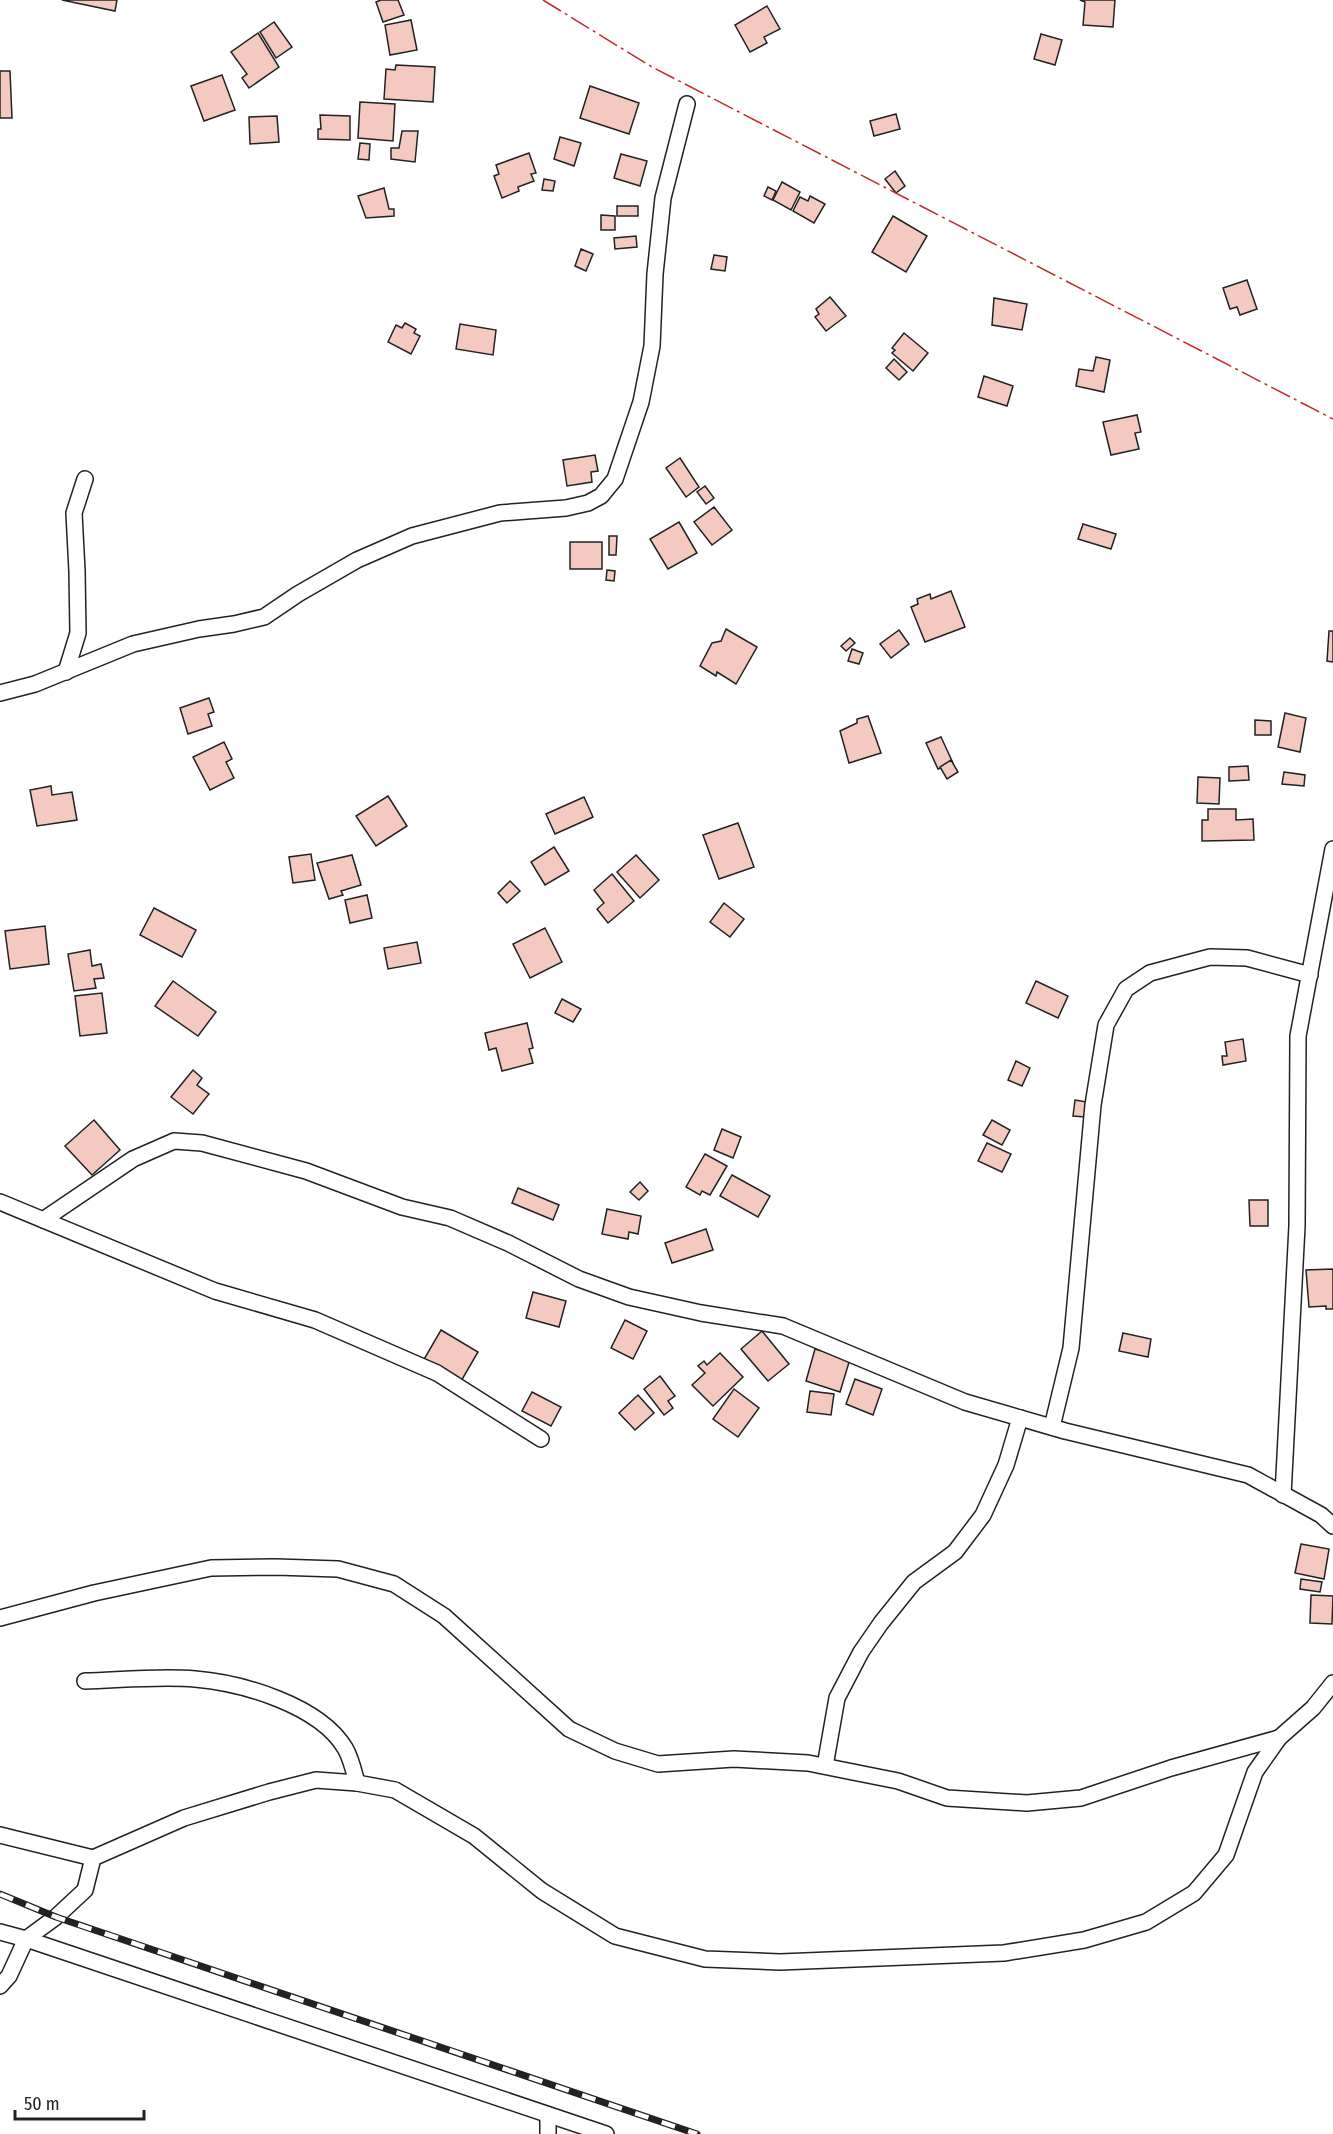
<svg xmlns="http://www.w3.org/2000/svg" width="1333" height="2134" font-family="'Fira Sans Condensed',sans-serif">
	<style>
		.building { fill: #f3c9c0; stroke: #222; stroke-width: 1.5 }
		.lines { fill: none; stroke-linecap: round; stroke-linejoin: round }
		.minor-casing { stroke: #222; stroke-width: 18 }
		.minor { stroke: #fff; stroke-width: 15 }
		.rail-casing { stroke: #222; stroke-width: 7 }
		.rail { stroke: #fff; stroke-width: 4.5; stroke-dasharray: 14; stroke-linecap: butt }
		.power { stroke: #c62828; stroke-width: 1.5; stroke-dasharray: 21 4.5 3 4.5; stroke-linecap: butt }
	</style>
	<rect width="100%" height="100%" fill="#fff"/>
	<g class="building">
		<polygon points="62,0 117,0 115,11"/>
		<polygon points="381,0 398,0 404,15 383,22 376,2"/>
		<polygon points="1080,0 1115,0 1113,27 1083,25 1085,2"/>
		<polygon points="767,6 780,29 764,37 767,43 750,52 735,25"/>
		<polygon points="411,20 417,50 390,55 385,25"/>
		<polygon points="274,22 292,47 276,58 260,32"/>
		<polygon points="258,33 279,67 249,88 242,78 247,74 231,52"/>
		<polygon points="1041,34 1062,40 1055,65 1034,59"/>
		<polygon points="396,65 435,67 433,102 384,99 386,69 395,70"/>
		<polygon points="0,71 10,71 12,118 0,118"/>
		<polygon points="222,75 235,110 204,121 191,86"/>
		<polygon points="590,86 639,103 629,134 580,118"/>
		<polygon points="360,102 395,104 393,141 358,138"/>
		<polygon points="896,114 900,129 874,136 870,121"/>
		<polygon points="320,115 350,116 350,140 318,139 318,129 321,129"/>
		<polygon points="277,116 279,142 250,144 249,117"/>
		<polygon points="402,131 418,131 415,162 391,159 391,148 399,148"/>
		<polygon points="560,137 581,143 574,166 554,159"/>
		<polygon points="360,143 370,144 369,160 358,159"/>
		<polygon points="529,153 536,173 531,174 534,181 518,187 519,191 502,198 494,176 499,174 496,165"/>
		<polygon points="621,154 647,161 640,186 614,178"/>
		<polygon points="895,171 905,186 896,193 885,179"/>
		<polygon points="544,179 555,181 553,191 542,190"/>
		<polygon points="782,182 800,192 791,210 773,200"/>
		<polygon points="768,187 776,191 772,200 764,196"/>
		<polygon points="384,188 389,209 394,209 394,216 366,218 358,196"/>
		<polygon points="810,196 825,204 814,223 793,211 800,197 808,201"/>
		<rect x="617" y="206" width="21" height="10"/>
		<polygon points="601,215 615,216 615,230 601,230"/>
		<polygon points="893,216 927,236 906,272 872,252"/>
		<polygon points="636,236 637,247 615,249 614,238"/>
		<polygon points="581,249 593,254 586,271 575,266"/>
		<polygon points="714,255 727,257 725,271 711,269"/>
		<polygon points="1247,280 1257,309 1240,315 1237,307 1230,309 1223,288"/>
		<polygon points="830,297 846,316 826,331 815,317 819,314 816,309"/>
		<polygon points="994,298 1027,304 1022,330 992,325"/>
		<polygon points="405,323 416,329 414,333 420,336 411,354 388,342 396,325 402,328"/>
		<polygon points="460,324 496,330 493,355 456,349"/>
		<polygon points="904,333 928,353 913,371 892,353 895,350 892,348"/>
		<polygon points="1096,357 1110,360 1104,392 1076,386 1079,369 1093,371"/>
		<polygon points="894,359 907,372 899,380 886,368"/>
		<polygon points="984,376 1013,386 1007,406 978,397"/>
		<polygon points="1137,415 1141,432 1135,433 1139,449 1111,455 1103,422"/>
		<polygon points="595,455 598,471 591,472 592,482 567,486 563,460"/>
		<polygon points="680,458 699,487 686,497 666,468"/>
		<polygon points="705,486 714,498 706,504 697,492"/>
		<polygon points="714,507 732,530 712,545 694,522"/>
		<polygon points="679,522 697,553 668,569 650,539"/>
		<polygon points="1083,524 1116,534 1111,549 1078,539"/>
		<polygon points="609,536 617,536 616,555 609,555"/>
		<rect x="570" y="542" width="32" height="27"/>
		<polygon points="607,570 615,571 614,581 606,580"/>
		<polygon points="951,591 965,627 925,642 911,607 918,604 917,599 930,594 931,599"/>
		<polygon points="726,629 757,647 736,684 717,672 716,676 700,666 712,643 721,641"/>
		<polygon points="899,630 909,644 891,658 880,644"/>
		<polygon points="1329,631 1333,631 1333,662 1327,661"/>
		<polygon points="850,638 855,643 846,651 841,646"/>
		<polygon points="852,649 863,653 859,664 848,661"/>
		<polygon points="209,698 214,712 208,714 212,726 188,734 180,708"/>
		<polygon points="1285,713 1306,718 1300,752 1278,747"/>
		<polygon points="868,716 881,753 849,763 840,731 857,723 857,719"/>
		<polygon points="1255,720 1271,721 1271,735 1255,735"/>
		<polygon points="941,737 953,763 938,769 926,743"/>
		<polygon points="224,742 232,759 226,762 234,778 210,790 193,757"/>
		<polygon points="951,760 958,772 947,779 940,767"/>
		<polygon points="1248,766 1249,780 1229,781 1229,767"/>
		<polygon points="1284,772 1305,775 1304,786 1282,784"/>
		<polygon points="1198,777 1220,778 1219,804 1197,803"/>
		<polygon points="51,786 52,795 72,792 77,820 37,826 30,790"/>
		<polygon points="388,796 407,826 376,846 356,816"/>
		<polygon points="584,797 593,817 555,834 546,814"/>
		<polygon points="1208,809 1236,809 1236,820 1253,819 1254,840 1202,841 1202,820 1208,820"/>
		<polygon points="738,823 754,867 719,879 703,835"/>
		<polygon points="554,847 569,871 545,885 531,862"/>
		<polygon points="311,854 315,880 293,883 289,857"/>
		<polygon points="352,855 361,885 341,891 343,895 329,899 317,863"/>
		<polygon points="636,855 659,880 640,898 617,872"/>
		<polygon points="612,874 634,901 608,923 597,909 604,903 594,890"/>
		<polygon points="510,881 520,891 507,903 498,893"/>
		<polygon points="367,895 372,918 350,923 345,900"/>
		<polygon points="724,903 744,919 730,937 710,922"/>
		<polygon points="154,908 196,930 182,957 140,935"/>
		<polygon points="45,926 49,964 10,969 5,931"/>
		<polygon points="545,928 562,962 530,978 513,944"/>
		<polygon points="417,942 421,963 388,969 384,948"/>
		<polygon points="90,950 92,966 101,964 104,978 94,979 96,988 74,991 68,954"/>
		<polygon points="173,981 216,1012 198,1036 155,1006"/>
		<polygon points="1036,981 1068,996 1058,1018 1026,1003"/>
		<polygon points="102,993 107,1033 80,1036 75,996"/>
		<polygon points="562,999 581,1009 573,1022 555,1013"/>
		<polygon points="527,1023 533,1048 529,1049 533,1063 502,1071 496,1048 489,1050 485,1033"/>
		<polygon points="1243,1039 1246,1061 1223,1065 1222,1056 1227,1056 1225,1042"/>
		<polygon points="1016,1061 1030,1068 1022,1086 1008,1080"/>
		<polygon points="193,1070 202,1078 197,1085 209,1094 193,1114 171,1097"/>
		<polygon points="1075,1100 1087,1102 1085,1117 1073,1116"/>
		<polygon points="94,1120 120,1150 92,1175 65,1146"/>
		<polygon points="992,1120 1010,1130 1002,1145 983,1135"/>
		<polygon points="722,1129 741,1137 733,1158 714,1150"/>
		<polygon points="987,1143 1011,1154 1002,1172 978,1161"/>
		<polygon points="705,1154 727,1166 710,1195 702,1191 700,1195 686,1187"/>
		<polygon points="732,1175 770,1196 758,1217 720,1196"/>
		<polygon points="640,1182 648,1191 639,1200 630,1192"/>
		<polygon points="518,1188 559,1205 553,1220 512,1203"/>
		<polygon points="1249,1200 1268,1200 1268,1226 1250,1226"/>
		<polygon points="607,1209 641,1216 638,1234 629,1232 628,1239 602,1234"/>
		<polygon points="706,1229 713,1250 672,1263 665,1243"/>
		<polygon points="1333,1269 1333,1309 1326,1309 1326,1306 1309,1307 1306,1270"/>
		<polygon points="533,1292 566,1301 559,1327 526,1318"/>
		<polygon points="625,1320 647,1331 633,1359 611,1348"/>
		<polygon points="441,1330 478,1352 460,1383 423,1361"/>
		<polygon points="762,1331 789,1364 768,1381 741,1349"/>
		<polygon points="1123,1333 1151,1339 1148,1357 1119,1351"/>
		<polygon points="815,1349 850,1359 840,1392 806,1381"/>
		<polygon points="720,1353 743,1377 713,1406 692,1385 705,1373 698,1366 704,1361 707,1365"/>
		<polygon points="660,1376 675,1396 668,1401 673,1408 664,1415 644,1389"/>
		<polygon points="855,1379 882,1389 873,1415 846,1404"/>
		<polygon points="734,1389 759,1408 738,1437 713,1419"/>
		<polygon points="810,1391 834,1394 831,1415 807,1412"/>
		<polygon points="532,1392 561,1407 551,1426 522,1411"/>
		<polygon points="638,1395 654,1413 635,1430 619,1413"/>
		<polygon points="1301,1544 1329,1549 1324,1579 1295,1573"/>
		<polygon points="1301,1579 1322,1582 1320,1592 1300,1589"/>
		<polygon points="1311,1595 1333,1596 1332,1624 1310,1623"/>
	</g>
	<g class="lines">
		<defs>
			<g id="minor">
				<polyline points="66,672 78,633 77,571 74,513 85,479"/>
				<polyline points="0,693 35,684 133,644 199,629 234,624 264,617 298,594 357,560 412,536 500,513 566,508 588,503 601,496 615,479 641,402 652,346 655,274 663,198 687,104"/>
				<polyline points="0,1202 215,1291 315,1320 437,1373 541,1439"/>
				<polyline points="43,1220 133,1159 174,1141 202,1143 306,1171 402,1207 450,1218 508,1243 579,1279 629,1297 701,1313 783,1326 965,1402 1065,1431 1248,1475 1321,1515 1333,1526"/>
				<polyline points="1052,1427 1071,1348 1093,1105 1106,1025 1126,989 1150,973 1210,957 1247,958 1310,975"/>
				<polyline points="1283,1495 1297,1226 1298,1036 1333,849"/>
				<polyline points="0,1618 94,1593 211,1568 276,1567 338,1569 394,1584 444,1616 569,1729 615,1751 658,1764 734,1759 808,1763 898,1781 947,1798 1027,1803 1081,1798 1171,1768 1279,1738"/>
				<path d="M85 1681C120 1680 160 1676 195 1679 242 1683 319 1705 345 1748 351 1758 354 1772 357 1783"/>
				<polyline points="825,1766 837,1698 861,1652 881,1623 914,1582 955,1552 983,1515 1006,1465 1020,1418"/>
				<polyline points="0,1835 93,1858"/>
				<polyline points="0,1932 26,1939 606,2134"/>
				<polyline points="0,1986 9,1976 26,1939 56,1917 85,1890 93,1858 184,1818 269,1792 316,1780 357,1783 395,1790 474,1836 542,1891 615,1936 705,1959 780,1962 1004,1953 1084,1940 1146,1922 1194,1893 1226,1855 1255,1772 1279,1738 1313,1708 1333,1683"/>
				<polyline points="548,2115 548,2134"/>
			</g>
		</defs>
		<use href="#minor" class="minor-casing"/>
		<use href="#minor" class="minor"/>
		<defs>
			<polyline id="rail" points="0,1894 56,1917 697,2134"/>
		</defs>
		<use href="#rail" class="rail-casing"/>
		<use href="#rail" class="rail"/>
		<polyline class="power" points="543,0 652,67 1333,419"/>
	</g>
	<path d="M15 2110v9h129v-9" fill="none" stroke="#222222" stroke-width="3"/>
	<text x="24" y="2110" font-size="18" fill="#222222" stroke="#ffffff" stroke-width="4.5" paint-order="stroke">50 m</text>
</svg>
